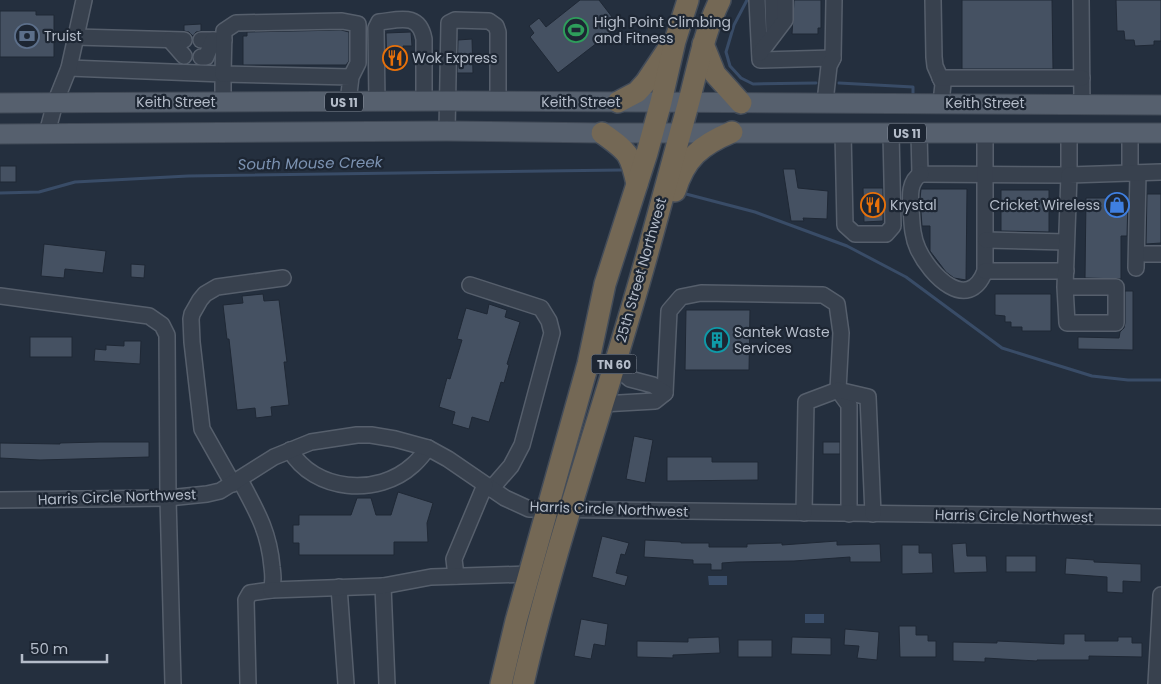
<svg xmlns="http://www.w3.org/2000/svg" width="1161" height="684" font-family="Poppins,sans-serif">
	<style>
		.water { fill: #394c67 }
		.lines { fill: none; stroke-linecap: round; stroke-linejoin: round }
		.stream { stroke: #394c67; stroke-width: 3 }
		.building { fill: #455162; stroke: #1f2835 }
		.minor-casing { stroke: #565f6c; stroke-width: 18 }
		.major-casing { stroke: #414a57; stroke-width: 21 }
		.highway-casing { stroke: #434c59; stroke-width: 24 }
		.minor { stroke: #38414e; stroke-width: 15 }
		.major { stroke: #56606e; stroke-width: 19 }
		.highway { stroke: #746855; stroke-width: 21 }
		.labels { text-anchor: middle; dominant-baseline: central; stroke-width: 4.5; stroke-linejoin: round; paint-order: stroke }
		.shield { fill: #1d2633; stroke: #878f9c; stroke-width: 1 }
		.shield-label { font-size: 12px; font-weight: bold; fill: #b4bcc9 }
		.poi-label { font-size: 14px; fill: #b4bcc9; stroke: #1d2633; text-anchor: start }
		.street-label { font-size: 14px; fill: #b4bcc9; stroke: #1d2633 }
		.water-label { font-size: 15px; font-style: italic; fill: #7c92b1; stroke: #1d2633 }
	</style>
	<rect width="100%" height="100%" fill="#242f3e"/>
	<g class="water">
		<polygon points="708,576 727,576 727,585 709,585"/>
		<rect x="805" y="614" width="19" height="9"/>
	</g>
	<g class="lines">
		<g class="stream">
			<polyline points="747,0 734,25 726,52 730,66 741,78 753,84 816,83"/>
			<polyline points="839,83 913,87 913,93"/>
			<polyline points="0,193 39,192 75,182 188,176 621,170"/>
			<polyline points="686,194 755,212 847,246 906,277 1002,348 1092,376 1128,380 1161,380"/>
		</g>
	</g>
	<g class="building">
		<polygon points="580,0 599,0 619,26 558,73 530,37 534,33 529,26 539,18 546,27"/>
		<polygon points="794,0 821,0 821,28 818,28 818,34 792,34"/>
		<polygon points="962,0 1052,0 1053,69 962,69"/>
		<polygon points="1116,0 1161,0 1161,41 1154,41 1154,45 1135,46 1134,40 1125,40 1124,31 1117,31"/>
		<polygon points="0,11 36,11 36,15 54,15 54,57 0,57"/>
		<polygon points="201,24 201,31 196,32 193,36 189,32 184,31 184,25"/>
		<polygon points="341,30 349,32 349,61 346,65 243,65 243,36 247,36 247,32"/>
		<polygon points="411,32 412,46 403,46 404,69 387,69 386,33"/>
		<polygon points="472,39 473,73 457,73 458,40"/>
		<rect x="0" y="166" width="16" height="16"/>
		<polygon points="783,169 795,169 798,188 828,191 827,219 803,218 804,221 791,221"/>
		<polygon points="863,188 883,188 883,221 864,222"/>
		<polygon points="921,189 967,189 966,280 954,278 946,272 930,251 930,226 922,226 920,199"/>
		<polygon points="1001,190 1049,190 1049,232 1001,231"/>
		<polygon points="1147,194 1161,194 1161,243 1146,244"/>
		<polygon points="1086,198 1128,198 1127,236 1121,236 1121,279 1085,278"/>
		<polygon points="44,244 106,251 103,273 65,269 64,278 41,276"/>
		<polygon points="131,264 145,265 144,278 131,277"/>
		<polygon points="1125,291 1133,291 1133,350 1078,349 1078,337 1119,338 1120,332 1124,328 1125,323"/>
		<polygon points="263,294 264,301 279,300 287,362 284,362 289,405 271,407 272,416 256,418 255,408 237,410 229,339 227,339 223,305 243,303 242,296"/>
		<polygon points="995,294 1051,294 1051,331 1022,331 1022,327 1011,327 1011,322 1005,322 1005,316 995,315"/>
		<polygon points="489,304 507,310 505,317 520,322 507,364 509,365 504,383 501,382 489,422 472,417 469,429 452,424 455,412 439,407 447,378 450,379 462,340 457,339 466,308 487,314"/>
		<polygon points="686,310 750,310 749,370 685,370"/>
		<rect x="30" y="337" width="42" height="20"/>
		<polygon points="124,341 141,341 140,364 94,361 95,349 106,350 106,345 124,346"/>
		<polygon points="634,436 653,440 645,483 626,479"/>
		<polygon points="99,442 149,442 149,457 40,460 0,458 0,443 60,444 60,443"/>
		<rect x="823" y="442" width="17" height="12"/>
		<polygon points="667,457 712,457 712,462 758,462 758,480 667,481"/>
		<polygon points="398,492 433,503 427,523 428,542 394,542 394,555 299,555 299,543 293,543 293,525 299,525 299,515 351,515 357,498 371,498 376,515 391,515"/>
		<polygon points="602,536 629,543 625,555 621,554 616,573 628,576 625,586 592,577"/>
		<polygon points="645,540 681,542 681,543 709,543 709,547 747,547 747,544 782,543 782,545 837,541 837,545 880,544 881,562 850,562 850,557 794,561 736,562 722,563 722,570 711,570 711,564 693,564 693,560 644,557"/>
		<polygon points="966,543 967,556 986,556 987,572 954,573 952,544"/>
		<polygon points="902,545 919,545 919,553 932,553 933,573 902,574"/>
		<rect x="1006" y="556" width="30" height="16"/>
		<polygon points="1066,558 1094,560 1094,562 1141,564 1141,582 1123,581 1123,593 1107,592 1107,577 1065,574"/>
		<polygon points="581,619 608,624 605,646 594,644 591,659 574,656"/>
		<polygon points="899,626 916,626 916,635 928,635 928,641 936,641 936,657 900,657"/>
		<polygon points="845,629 879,632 877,660 857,658 859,646 844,645"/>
		<polygon points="1064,634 1085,634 1085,641 1118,641 1118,637 1132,637 1132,643 1142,643 1142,657 1089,656 1089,660 1037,660 1037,661 985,658 985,662 953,661 953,642 997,643 997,641 1064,644"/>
		<polygon points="719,637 720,653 673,655 673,658 637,657 637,641 688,642 688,638"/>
		<polygon points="792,637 831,638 831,655 791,654"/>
		<rect x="738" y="640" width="34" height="17"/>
	</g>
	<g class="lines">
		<defs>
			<g id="minor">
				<polyline points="757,0 760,60 833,58"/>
				<polyline points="773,0 774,34"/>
				<polyline points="933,0 934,57 935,66 943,84 941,103"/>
				<polyline points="1081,0 1082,104"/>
				<polyline points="76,37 184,40"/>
				<polyline points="170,40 184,56"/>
				<polyline points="201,40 224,40"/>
				<polyline points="760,53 785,20 785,0"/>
				<polyline points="201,57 206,57 213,40"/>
				<polyline points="69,68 223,74 223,102"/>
				<polyline points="940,78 1082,78"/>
				<polyline points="348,102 351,77 358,63 358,24 342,21 236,23 224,31 223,74 351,77"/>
				<path d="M377 102 376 28 379 22C399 20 419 12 424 39V101"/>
				<polyline points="825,102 829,66 833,58 834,0"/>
				<polyline points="447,131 449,23 455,20 489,21 496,26 498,32 498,101"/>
				<polyline points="843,132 845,225 855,234 886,234 893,226 891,133"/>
				<polyline points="47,133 55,103 69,68 84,0"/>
				<polyline points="919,133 920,174 1069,175 1069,133"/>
				<polyline points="1130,133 1130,173"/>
				<path d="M921 174C909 181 910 196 911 208 912 223 912 236 918 249 930 275 968 314 985 271V133"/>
				<polyline points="986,240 1066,242"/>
				<polyline points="1145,254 1161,254"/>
				<polyline points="1136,268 1138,173"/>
				<polyline points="985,271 1066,271"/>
				<polyline points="470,285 541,308 549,321 552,333 522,445 511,466 491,489"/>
				<polyline points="1065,287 1116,287 1116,323 1067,323 1065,287 1069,175 1161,172"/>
				<polyline points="0,296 149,316 162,325 167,335 168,498 173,684"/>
				<polyline points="665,393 669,311 681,297 701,293 823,295 837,304 841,333 838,390 849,405 849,514"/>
				<polyline points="602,404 655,401 665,393 653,385 630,379 613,365"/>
				<path d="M290 450C314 492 378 497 413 465 419 460 423 454 428 448"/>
				<path d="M240 480C256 510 269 531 272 567 273 575 274 582 271 590L250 593 246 600 248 684"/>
				<polyline points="233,484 202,429 192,342 191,319 192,314 200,300 205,294 217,287 283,278"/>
				<polyline points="0,500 168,498 207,494 220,491 274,457 311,442 357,435 371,435 395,439 428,448 448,459 505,498 529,509 1161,517"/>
				<polyline points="804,513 806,402 838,390 868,397 873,514"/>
				<polyline points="456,576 454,559 485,485"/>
				<polyline points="383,586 387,684"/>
				<polyline points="339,587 346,684"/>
				<polyline points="271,590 383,586 431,577 529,574"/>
				<polyline points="1156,684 1161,595"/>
			</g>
			<g id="major">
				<polyline points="0,103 447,101 1161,105"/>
				<polyline points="0,134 447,131 602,133 1161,133"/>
			</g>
			<g id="highway">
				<polyline points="703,44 715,74 741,103"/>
				<polyline points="618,102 637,92 646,82 668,49"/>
				<path d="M602 133C628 152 630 152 637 184"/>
				<path d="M675 191C685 158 701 145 732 132"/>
				<polyline points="501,684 516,621 588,364 605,284 647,153 661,102 675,41 688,0"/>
				<path d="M523 684C557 535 610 391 650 244 663 196 676 149 689 101 698 67 704 32 720 0"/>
			</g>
		</defs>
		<use href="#minor" class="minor-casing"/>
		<use href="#major" class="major-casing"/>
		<use href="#highway" class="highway-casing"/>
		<use href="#minor" class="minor"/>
		<use href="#major" class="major"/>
		<use href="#highway" class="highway"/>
	</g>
	<defs>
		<symbol id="stadium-ring" viewBox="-11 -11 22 22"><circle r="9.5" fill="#1d2633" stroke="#2e9e5b" stroke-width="1.5"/><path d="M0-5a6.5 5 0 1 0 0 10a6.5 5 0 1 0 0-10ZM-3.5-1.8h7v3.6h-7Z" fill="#2e9e5b"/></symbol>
		<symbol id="bank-ring" viewBox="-11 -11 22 22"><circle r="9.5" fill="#1d2633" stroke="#5c6f8a" stroke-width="1.5"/><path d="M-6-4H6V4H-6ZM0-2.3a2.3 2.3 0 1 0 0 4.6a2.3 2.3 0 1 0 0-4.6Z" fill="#5c6f8a"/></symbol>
		<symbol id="restaurant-ring" viewBox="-11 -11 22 22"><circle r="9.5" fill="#1d2633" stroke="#e8710a" stroke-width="1.5"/><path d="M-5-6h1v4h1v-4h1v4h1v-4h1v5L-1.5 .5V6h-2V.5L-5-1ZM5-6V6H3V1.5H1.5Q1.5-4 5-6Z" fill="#e8710a"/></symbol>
		<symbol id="shop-ring" viewBox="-11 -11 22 22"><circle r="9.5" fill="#1d2633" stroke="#3f7fe0" stroke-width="1.5"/><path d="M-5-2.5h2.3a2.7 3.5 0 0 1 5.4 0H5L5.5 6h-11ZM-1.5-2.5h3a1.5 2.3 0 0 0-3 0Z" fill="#3f7fe0"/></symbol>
		<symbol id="building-ring" viewBox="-11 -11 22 22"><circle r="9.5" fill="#1d2633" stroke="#0f9aa8" stroke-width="1.5"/><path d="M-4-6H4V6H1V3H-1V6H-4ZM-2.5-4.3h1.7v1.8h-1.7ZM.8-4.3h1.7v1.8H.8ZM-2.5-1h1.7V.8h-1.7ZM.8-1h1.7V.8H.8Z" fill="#0f9aa8"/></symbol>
	</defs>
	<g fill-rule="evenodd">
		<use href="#stadium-ring" x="562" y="16" width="28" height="28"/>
		<use href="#bank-ring" x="13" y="22" width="28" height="28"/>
		<use href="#restaurant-ring" x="381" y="44" width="28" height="28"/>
		<use href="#restaurant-ring" x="859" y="191" width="28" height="28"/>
		<use href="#shop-ring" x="1103" y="191" width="28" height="28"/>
		<use href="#building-ring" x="703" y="326" width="28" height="28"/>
	</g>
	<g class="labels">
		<g class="shield">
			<rect x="325" y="92.5" width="38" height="19" rx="4"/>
			<rect x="888" y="123.5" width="38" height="19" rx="4"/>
			<rect x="591.5" y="354.5" width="45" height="19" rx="4"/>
		</g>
		<g class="shield-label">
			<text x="344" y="102">US 11</text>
			<text x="907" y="133">US 11</text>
			<text x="614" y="364">TN 60</text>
		</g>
		<g class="poi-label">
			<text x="594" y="22">High Point Climbing<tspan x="594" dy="16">and Fitness</tspan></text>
			<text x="44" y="36">Truist</text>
			<text x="412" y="58">Wok Express</text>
			<text x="890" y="205">Krystal</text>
			<text x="1100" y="205" text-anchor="end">Cricket Wireless</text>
			<text x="734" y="332">Santek Waste<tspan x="734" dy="16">Services</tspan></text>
		</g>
		<g class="street-label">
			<text x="176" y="102">Keith Street</text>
			<text x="581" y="102">Keith Street</text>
			<text x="985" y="103">Keith Street</text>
			<text transform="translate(641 270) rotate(-74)">25th Street Northwest</text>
			<text transform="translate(117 497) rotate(-2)">Harris Circle Northwest</text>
			<text transform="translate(609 509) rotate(2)">Harris Circle Northwest</text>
			<text transform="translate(1014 516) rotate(1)">Harris Circle Northwest</text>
		</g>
		<g class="water-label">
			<text transform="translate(310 163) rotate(-1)">South Mouse Creek</text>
		</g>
	</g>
	<path d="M22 654v8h85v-8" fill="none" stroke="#b4bcc9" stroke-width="2.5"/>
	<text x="30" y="654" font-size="15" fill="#b4bcc9" stroke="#1d2633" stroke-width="4" paint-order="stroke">50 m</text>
</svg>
